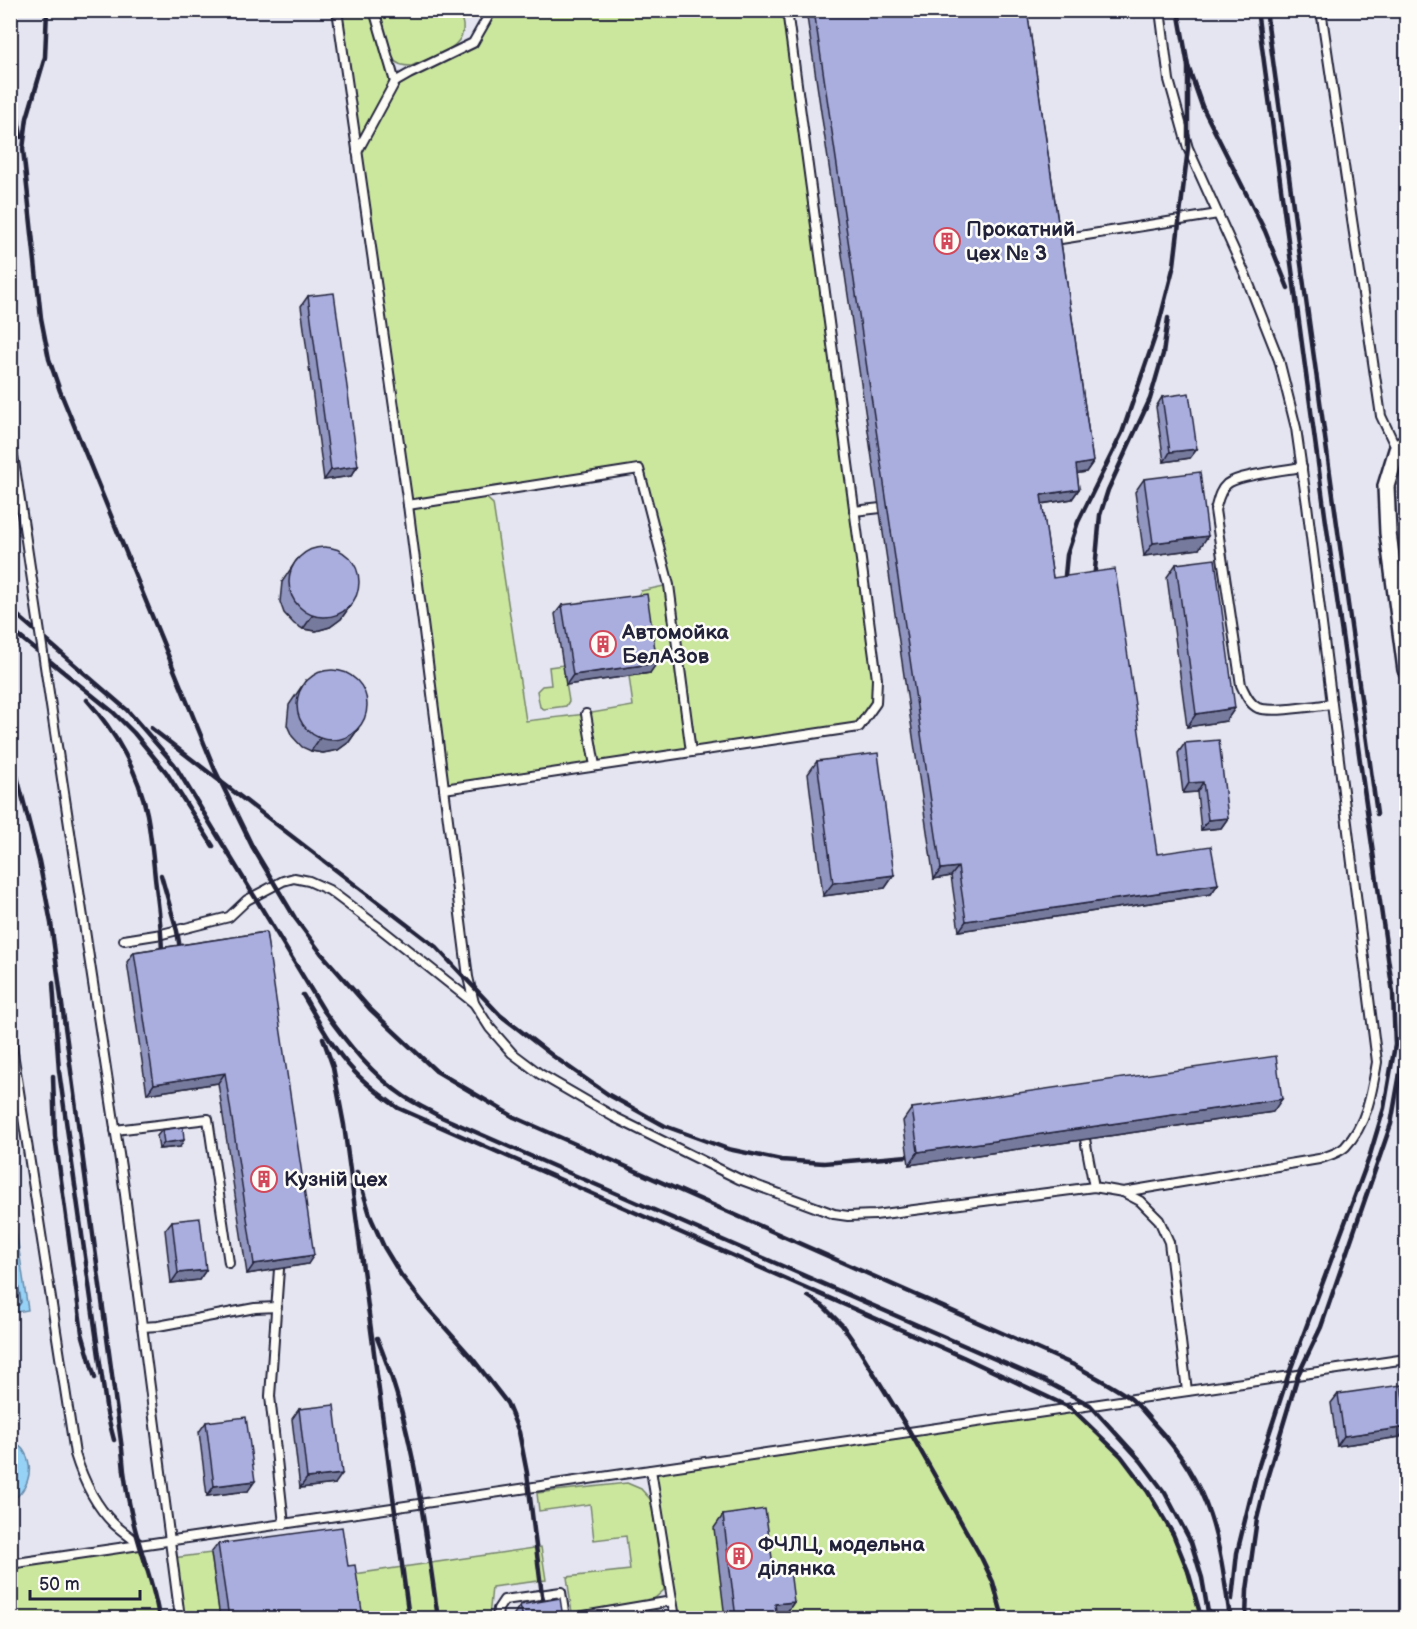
<svg xmlns="http://www.w3.org/2000/svg" width="1417" height="1629" font-family="'Balsamiq Sans',sans-serif">
	<style>
		.built { fill: #e4e5f0 }
		.green { fill: #cbe79e; stroke: #76846c; stroke-width: 1.5; fill-rule: evenodd }
		.water { fill: #96d1f6; stroke: #688bab; stroke-width: 1.5 }
		.lines { fill: none; stroke-linecap: round; stroke-linejoin: round }
		.shore { stroke: #506886; stroke-width: 1.5 }
		.service-casing { stroke: #22223b; stroke-width: 12 }
		.minor-casing { stroke: #22223b; stroke-width: 20 }
		.service { stroke: #fdfcf7; stroke-width: 8 }
		.minor { stroke: #fdfcf7; stroke-width: 15 }
		.rail { stroke: #22223b; stroke-width: 4.5 }
		.service-bridge-casing { stroke: #22223b; stroke-width: 12; stroke-linecap: butt }
		.service-bridge { stroke: #fdfcf7; stroke-width: 8 }
		.wall { fill: #9196c0; stroke: #22223b; stroke-width: 1.5 }
		.shaded-wall { fill: #767a9c; stroke: #22223b; stroke-width: 1.5 }
		.building { fill: #a9aedf; stroke: #22223b; stroke-width: 1.5 }
		.labels { text-anchor: middle; dominant-baseline: central; stroke-width: 5; stroke-linejoin: round; paint-order: stroke }
		.poi-label { font-size: 21px; font-weight: bold; fill: #22223b; stroke: #fdfcf7; text-anchor: start }
	</style>
	<rect width="100%" height="100%" fill="#fdfcf7"/>
	<filter id="ink" filterUnits="userSpaceOnUse"><feTurbulence type="fractalNoise" baseFrequency=".0167" numOctaves="2"/><feDisplacementMap in="SourceGraphic" scale="12" xChannelSelector="R" yChannelSelector="G"/><feConvolveMatrix kernelMatrix="1 2 1 2 8 2 1 2 1" color-interpolation-filters="sRGB"/></filter>
	<g filter="url(#ink)">
		<rect class="built" x="11" y="11" width="1395" height="1607"/>
		<g class="green">
			<path d="M337 11H374L395 82 473 43 489 11H784L877 679 876 703 859 727 444 789ZM639 469 669 585 641 591 636 599 650 673 629 676 633 706 586 714 526 721 493 504 482 494Z"/>
			<path d="M380 11H458C478 46 436 55 411 66 404 66 397 65 393 59 387 50 380 21 380 11Z"/>
			<polygon points="563,665 569,701 566,706 544,709 540,707 537,691 542,686 551,685 549,667"/>
			<path d="M1071 1408C1087 1425 1105 1439 1121 1456 1164 1502 1184 1559 1202 1618H675L651 1470Z"/>
			<polygon points="627,1483 641,1489 651,1500 664,1590 655,1598 646,1601 572,1613 567,1577 630,1570 626,1536 594,1540 590,1504 539,1511 537,1493"/>
			<polygon points="140,1545 149,1574 159,1618 11,1618 10,1564"/>
			<polygon points="541,1547 546,1580 492,1587 489,1618 354,1618 348,1575"/>
			<polygon points="211,1553 220,1618 180,1618 173,1558"/>
			<polygon points="654,1609 665,1615 666,1618 600,1618"/>
		</g>
		<g class="water">
			<polygon points="10,1190 28,1310 11,1313 10,1313"/>
			<path d="M11 1440C37 1453 34 1487 11 1501Z"/>
		</g>
		<g class="lines">
			<polyline class="shore" points="10,1232 21,1302 19,1305 10,1306"/>
			<defs>
				<g id="service">
					<polyline points="337,10 408,505 468,977 474,1003 490,1028 512,1053 540,1074 614,1117 739,1179 834,1214 848,1216 875,1215 1094,1187 1123,1192 1140,1201 1159,1220 1169,1242 1187,1391"/>
					<polyline points="374,10 395,82"/>
					<polyline points="1321,10 1381,416 1397,450"/>
					<polyline points="357,152 395,82 409,74 473,43 489,15 489,10"/>
					<polyline points="1061,239 1218,214"/>
					<polyline points="10,437 16,474"/>
					<path d="M1302 467C1285 470 1238 475 1227 484 1219 491 1218 501 1215 510L1241 685C1245 693 1249 704 1258 708 1272 713 1314 706 1331 704"/>
					<polyline points="408,505 639,469 669,585 691,752"/>
					<polyline points="854,511 881,508"/>
					<polyline points="586,714 595,766"/>
					<polyline points="444,789 859,727 876,703 877,679 787,10"/>
					<polyline points="70,832 124,1187 180,1618"/>
					<polyline points="124,940 162,934 229,917 247,900 283,881 294,878 309,881 329,890 381,929 474,1003"/>
					<path d="M10 1033 75 1454C83 1480 94 1504 114 1524 122 1531 132 1538 140 1545"/>
					<polyline points="115,1130 208,1119 229,1263"/>
					<polyline points="1085,1139 1094,1187"/>
					<path d="M1123 1192 1319 1159C1327 1156 1339 1153 1345 1147 1367 1124 1372 1092 1377 1062L1307 505 1296 428 1279 360 1245 274 1188 148 1169 80 1160 10"/>
					<polyline points="279,1269 270,1396 284,1524"/>
					<polyline points="142,1327 158,1326 255,1308 277,1307"/>
					<polyline points="651,1470 675,1618"/>
					<polyline points="10,1564 1406,1359"/>
					<polyline points="497,1618 498,1609 504,1600 561,1592 565,1618"/>
					<polyline points="572,1618 672,1601"/>
				</g>
				<polyline id="minor" points="1406,441 1397,450 1386,486 1388,533 1406,670"/>
			</defs>
			<use href="#service" class="service-casing"/>
			<use href="#minor" class="minor-casing"/>
			<use href="#service" class="service"/>
			<use href="#minor" class="minor"/>
			<g class="rail">
				<path d="M47 10 45 57 27 118 23 149 41 318 49 359 60 391 215 770 252 846 295 918 321 953 370 1009 436 1071 514 1117 1074 1365C1093 1376 1112 1385 1130 1398 1139 1405 1147 1416 1155 1425 1212 1486 1219 1539 1230 1618"/>
				<polyline points="1178,10 1188,66 1202,106 1265,231 1288,288"/>
				<polyline points="1266,10 1377,814"/>
				<polyline points="10,72 21,137"/>
				<polyline points="1094,581 1100,515 1108,490 1150,399 1163,354 1168,318"/>
				<polyline points="1064,586 1067,555 1078,522 1122,433 1157,331 1174,265 1188,148 1188,66"/>
				<path d="M10 609 127 710 174 764 324 1011C347 1043 372 1075 405 1097 416 1104 428 1110 439 1116L1043 1380 1090 1405 1141 1461 1165 1493 1191 1542 1202 1578 1209 1618"/>
				<polyline points="10,629 113,712 134,733 166,772 213,846"/>
				<path d="M87 700C115 731 139 773 147 814 151 835 153 857 155 878 158 904 162 930 162 956"/>
				<polyline points="151,728 436,947 500,1015 553,1056 609,1095 665,1126 728,1149 781,1160 824,1163 908,1156"/>
				<path d="M10 749 39 861 51 923 122 1449C124 1482 130 1514 140 1546 147 1570 156 1594 159 1618"/>
				<polyline points="161,875 177,931 181,954"/>
				<polyline points="53,983 59,1071 107,1413 114,1440"/>
				<path d="M303 995C318 1020 332 1048 352 1069 365 1084 382 1096 398 1108L963 1357 1071 1408 1121 1456 1148 1492 1173 1534 1188 1571 1201 1617"/>
				<polyline points="323,1038 333,1067 344,1125 409,1618"/>
				<polyline points="53,1076 55,1136 82,1333 95,1378"/>
				<polyline points="357,1172 371,1218 384,1247 401,1275 424,1304 472,1358 507,1403 519,1432 527,1473 542,1595 546,1609"/>
				<polyline points="808,1296 823,1306 842,1325 860,1351 910,1432 982,1559 993,1582 1003,1618"/>
				<path d="M377 1338C414 1427 424 1524 438 1618"/>
				<polyline points="1232,1599 1237,1553 1257,1471 1288,1376 1369,1158 1384,1108 1395,1045 1393,993 1325,515 1257,10"/>
				<polyline points="1246,1618 1247,1590 1257,1519 1267,1478 1298,1375 1321,1327 1391,1124 1402,1062 1402,1007"/>
			</g>
			<defs>
				<polyline id="service-bridge" points="16,474 70,832"/>
			</defs>
			<use href="#service-bridge" class="service-bridge-casing"/>
			<use href="#service-bridge" class="service-bridge"/>
		</g>
		<g class="wall">
			<polygon points="806,10 1027,10 1093,462 1086,472 1077,473 1079,489 1072,499 1042,504 1053,578 1157,854 1218,884 1211,894 959,931 951,876 934,879"/>
			<polygon points="308,296 358,466 351,476 324,480 301,306"/>
			<polygon points="1162,397 1197,449 1190,458 1164,462 1156,407"/>
			<polygon points="1144,479 1199,549 1144,556 1135,492"/>
			<polygon points="298,558 350,606 341,619 330,627 316,631 303,629 294,624 284,613 280,602 282,582"/>
			<polygon points="1176,564 1235,708 1226,721 1187,727 1167,577"/>
			<polygon points="562,605 650,673 566,685 555,614"/>
			<polygon points="306,680 358,729 349,742 338,750 323,753 311,751 302,747 292,736 287,725 289,705"/>
			<polygon points="1185,743 1228,818 1221,828 1201,830 1197,792 1183,793 1178,753"/>
			<polygon points="817,761 894,875 885,888 823,896 808,774"/>
			<polygon points="266,932 308,1264 247,1274 218,1083 147,1094 127,962 134,952"/>
			<polygon points="912,1108 1273,1112 909,1165 903,1121"/>
			<polygon points="162,1130 180,1147 159,1149 157,1136"/>
			<polygon points="172,1221 206,1270 199,1280 171,1283 165,1230"/>
			<polygon points="1338,1394 1407,1421 1407,1429 1400,1437 1337,1446 1331,1403"/>
			<polygon points="299,1409 335,1484 300,1488 292,1419"/>
			<polygon points="206,1422 248,1491 207,1496 199,1432"/>
			<polygon points="723,1515 774,1572 794,1602 785,1615 776,1616 777,1618 725,1618 714,1528"/>
			<polygon points="218,1544 363,1618 220,1618 211,1553"/>
			<polygon points="1407,1585 1407,1618 1403,1618 1400,1594"/>
			<polygon points="520,1605 563,1618 514,1618 514,1614"/>
		</g>
		<g class="shaded-wall">
			<polygon points="1197,449 1190,458 1164,462 1170,452"/>
			<polygon points="1093,462 1086,472 1069,475 1076,465"/>
			<polygon points="358,466 351,476 324,480 331,470"/>
			<polygon points="1079,489 1072,499 1034,505 1041,495"/>
			<polygon points="1208,536 1199,549 1144,556 1153,543"/>
			<polygon points="350,606 341,619 330,627 316,631 303,629 312,616"/>
			<polygon points="657,663 650,673 566,685 573,675"/>
			<polygon points="1235,708 1226,721 1187,727 1196,714"/>
			<polygon points="358,729 349,742 338,750 323,753 311,751 320,738"/>
			<polygon points="1203,782 1197,792 1183,793 1189,783"/>
			<polygon points="1228,818 1221,828 1201,830 1208,820"/>
			<polygon points="958,867 951,876 934,879 941,869"/>
			<polygon points="894,875 885,888 823,896 833,883"/>
			<polygon points="1218,884 1211,894 959,931 966,921"/>
			<polygon points="225,1073 218,1083 147,1094 154,1084"/>
			<polygon points="1282,1099 1273,1112 909,1165 918,1152"/>
			<polygon points="184,1140 180,1147 159,1149 164,1143"/>
			<polygon points="314,1255 308,1264 247,1274 254,1264"/>
			<polygon points="206,1270 199,1280 171,1283 178,1273"/>
			<polygon points="1407,1427 1400,1437 1337,1446 1344,1436"/>
			<polygon points="342,1474 335,1484 300,1488 307,1478"/>
			<polygon points="255,1481 248,1491 207,1496 214,1486"/>
			<polygon points="794,1602 785,1615 766,1617 775,1604"/>
		</g>
		<g class="building">
			<polygon points="814,10 1027,10 1093,462 1076,465 1079,489 1041,495 1053,578 1115,569 1157,854 1211,846 1218,884 966,921 958,867 941,869"/>
			<polygon points="334,293 358,466 331,470 308,296"/>
			<polygon points="1189,393 1197,449 1170,452 1162,397"/>
			<polygon points="1200,472 1208,536 1153,543 1144,479"/>
			<circle cx="324" cy="582" r="35"/>
			<polygon points="1215,559 1235,708 1196,714 1176,564"/>
			<polygon points="647,594 657,663 573,675 562,605"/>
			<circle cx="332" cy="705" r="35"/>
			<polygon points="1219,740 1228,818 1208,820 1203,782 1189,783 1185,743"/>
			<polygon points="878,753 894,875 833,883 817,761"/>
			<polygon points="266,932 314,1255 254,1264 225,1073 154,1084 134,952"/>
			<polygon points="1276,1056 1282,1099 918,1152 912,1108"/>
			<polygon points="183,1127 184,1140 164,1143 162,1130"/>
			<polygon points="200,1218 206,1270 178,1273 172,1221"/>
			<polygon points="1401,1385 1407,1427 1344,1436 1338,1394"/>
			<polygon points="334,1405 342,1474 307,1478 299,1409"/>
			<polygon points="246,1417 255,1481 214,1486 206,1422"/>
			<polygon points="765,1509 774,1572 790,1570 794,1602 775,1604 777,1618 736,1618 723,1515"/>
			<polygon points="342,1527 348,1566 355,1565 363,1618 229,1618 218,1544"/>
			<polygon points="560,1598 563,1618 523,1618 520,1605"/>
		</g>
	</g>
	<defs>
		<symbol id="building-ring" viewBox="-11 -11 22 22"><circle r="9.5" fill="#fdfcf7" stroke="#d1495b" stroke-width="1.5"/><path d="M-4-6H4V6H1V3H-1V6H-4ZM-2.5-4.3h1.7v1.8h-1.7ZM.8-4.3h1.7v1.8H.8ZM-2.5-1h1.7V.8h-1.7ZM.8-1h1.7V.8H.8Z" fill="#d1495b"/></symbol>
	</defs>
	<g fill-rule="evenodd">
		<use href="#building-ring" x="932" y="226" width="30" height="30"/>
		<use href="#building-ring" x="588" y="629" width="30" height="30"/>
		<use href="#building-ring" x="249" y="1164" width="30" height="30"/>
		<use href="#building-ring" x="724" y="1541" width="30" height="30"/>
	</g>
	<g class="labels">
		<g class="poi-label">
			<text x="966" y="229">Прокатний<tspan x="966" dy="24">цех № 3</tspan></text>
			<text x="622" y="632">Автомойка<tspan x="622" dy="24">БелАЗов</tspan></text>
			<text x="284" y="1179">Кузній цех</text>
			<text x="758" y="1544">ФЧЛЦ, модельна<tspan x="758" dy="24">ділянка</tspan></text>
		</g>
	</g>
	<rect width="1417" height="1629" fill="none" stroke="#fdfcf7" stroke-width="36"/>
	<rect x="18" y="18" width="1381" height="1593" fill="none" stroke="#22223b" stroke-width="2" filter="url(#ink)"/>
	<path d="M30 1590v9h110v-9" fill="none" stroke="#22223b" stroke-width="3"/>
	<text x="39" y="1590" font-size="18" fill="#22223b" stroke="#fdfcf7" stroke-width="4.5" paint-order="stroke">50 m</text>
</svg>
